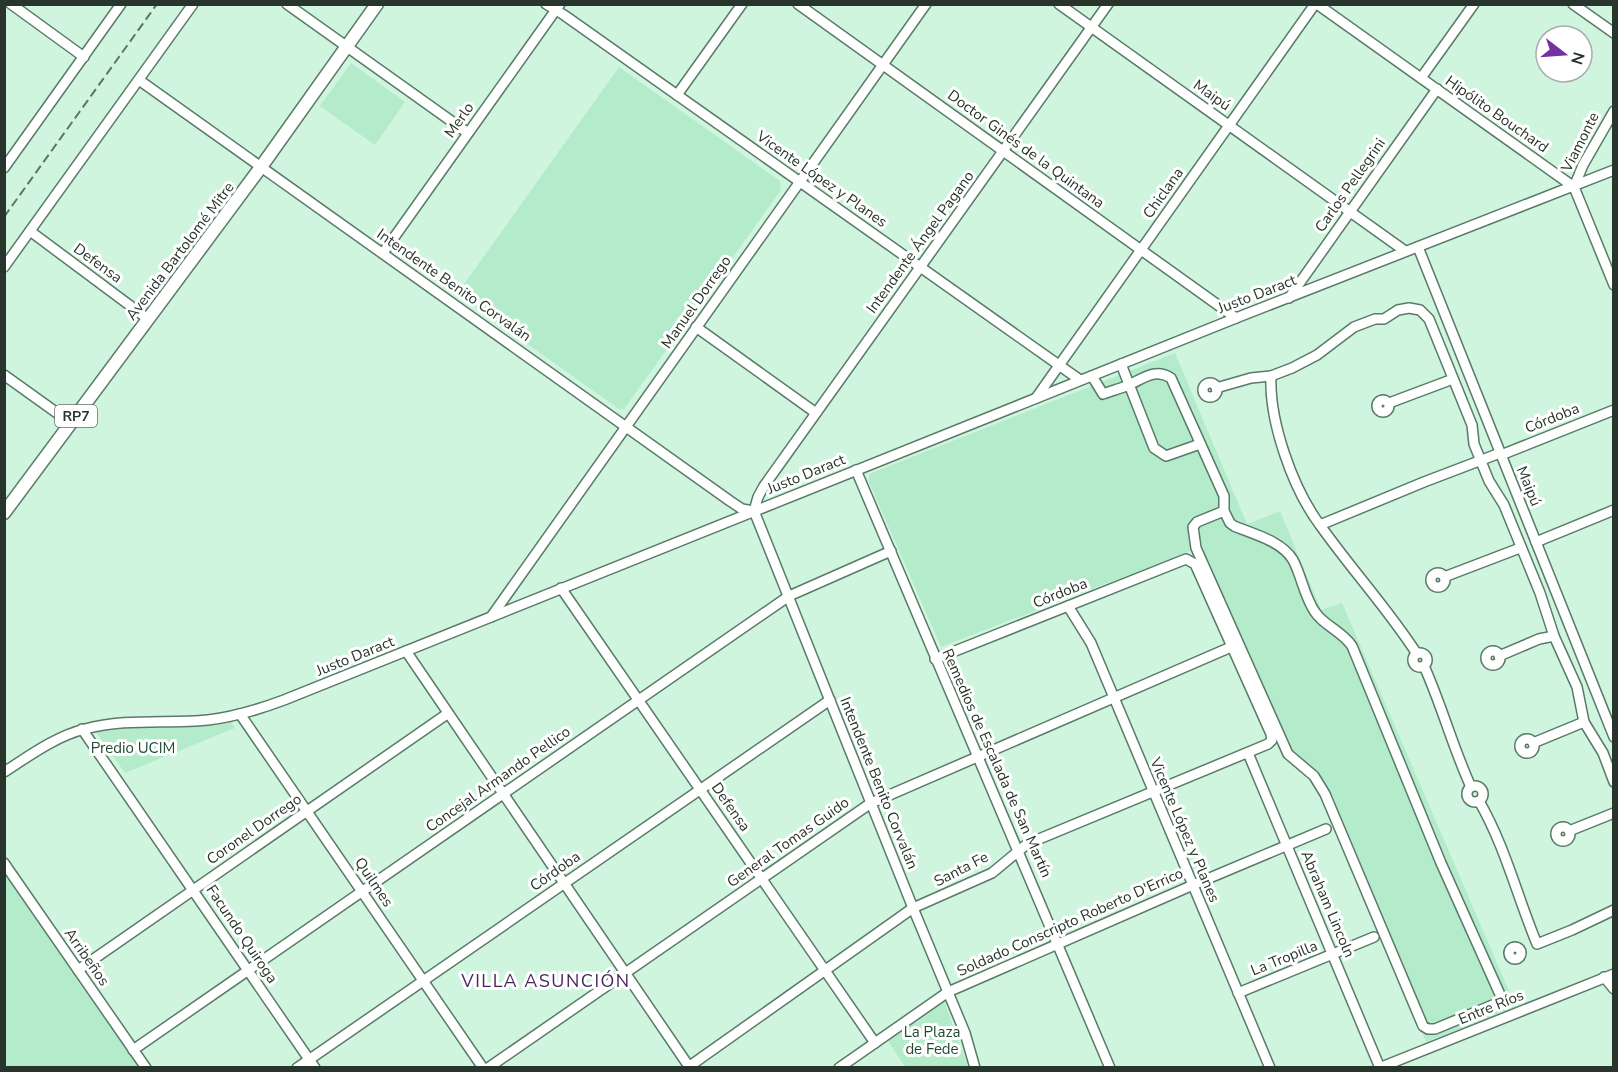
<svg xmlns="http://www.w3.org/2000/svg" width="1618" height="1072" font-family="'Nunito Sans',sans-serif">
	<style>
		.green { fill: #b4eccb }
		.lines { fill: none; stroke-linecap: round; stroke-linejoin: round }
		.minor-casing { stroke: #597a67; stroke-width: 12 }
		.major-casing { stroke: #597a67; stroke-width: 15 }
		.minor { stroke: #fff; stroke-width: 9 }
		.major { stroke: #fff; stroke-width: 12 }
		.rail { stroke: #5e7466; stroke-width: 2; stroke-dasharray: 9 4.5; stroke-linecap: butt }
		.labels { text-anchor: middle; dominant-baseline: central; stroke-width: 6; stroke-linejoin: round; paint-order: stroke }
		.shield { fill: #fff; stroke: #68726b; stroke-width: 1.5 }
		.shield-label { font-size: 14px; font-weight: bold; fill: #27352c }
		.street-label { font-size: 15px; fill: #27352c; stroke: #fff }
		.park-label { font-size: 15px; fill: #1f4933; stroke: #fff }
		.quarter-label { font-size: 18px; letter-spacing: 1.5px; fill: #482760; stroke: #fff }
	</style>
	<rect width="100%" height="100%" fill="#d0f5df"/>
	<g class="green">
		<polygon points="351,63 405,102 375,145 320,106"/>
		<polygon points="619,67 780,181 781,190 624,409 619,409 457,294"/>
		<polygon points="1175,353 1247,524 1280,511 1321,610 1342,603 1516,1007 1426,1042 1313,779 1284,754 1193,550 941,647 869,482 869,474"/>
		<polygon points="231,722 235,728 125,773 96,732 133,728 181,728"/>
		<polygon points="4,870 139,1067 5,1067"/>
		<polygon points="944,1001 968,1067 905,1067 887,1039"/>
	</g>
	<g class="lines">
		<defs>
			<g id="minor">
				<polyline points="11,4 84,57"/>
				<polyline points="287,4 468,133"/>
				<polyline points="546,4 564,15 1080,380"/>
				<polyline points="798,4 1236,318"/>
				<polyline points="1059,4 1405,251"/>
				<polyline points="1317,4 1574,187 1614,285"/>
				<polyline points="1573,4 1614,33"/>
				<polyline points="1421,78 1474,4"/>
				<polyline points="139,80 730,501 742,509 754,511"/>
				<polyline points="677,95 742,4"/>
				<polyline points="4,168 121,4"/>
				<polyline points="1574,187 1583,165 1614,111"/>
				<polyline points="30,231 148,319"/>
				<polyline points="1418,247 1614,737"/>
				<polyline points="383,253 560,4"/>
				<polyline points="4,267 193,4"/>
				<polyline points="1289,298 1437,89"/>
				<polyline points="696,327 816,413"/>
				<polyline points="1121,364 1154,448 1166,456 1200,444"/>
				<polyline points="4,375 71,423"/>
				<path d="M1092 376 1103 394C1111 391 1119 389 1126 386 1142 380 1154 367 1171 378L1224 496V511L1197 522 1193 527 1196 548 1288 754 1314 776 1325 794 1423 1026 1428 1029H1435L1500 1002 1502 999 1441 863 1352 646C1341 630 1324 626 1315 612 1304 596 1302 577 1293 560 1282 541 1253 534 1234 526L1230 523 1224 511"/>
				<path d="M1271 376C1269 422 1293 489 1320 525"/>
				<circle cx="1210" cy="390" r="7"/>
				<polyline points="1216,388 1251,378 1271,376 1292,368 1317,355 1354,327 1375,319 1384,319 1398,310 1409,308 1420,310 1429,319 1472,425 1474,444 1489,481 1504,505 1540,593 1554,636 1577,687 1584,722 1603,753 1614,782"/>
				<polyline points="1036,398 1315,4"/>
				<circle cx="1383" cy="406" r="6"/>
				<polyline points="1389,403 1453,379"/>
				<polyline points="1501,455 1614,410"/>
				<polyline points="856,470 1110,1068"/>
				<polyline points="1536,542 1614,510"/>
				<circle cx="1438" cy="580" r="7"/>
				<polyline points="1444,577 1520,548"/>
				<polyline points="561,588 875,1043"/>
				<polyline points="1068,606 1091,643 1270,1068"/>
				<polyline points="491,617 926,4"/>
				<polyline points="406,651 690,1068"/>
				<circle cx="1493" cy="658" r="7"/>
				<circle cx="1420" cy="660" r="7"/>
				<path d="M1417 654C1388 609 1351 569 1320 525L1424 482 1500 453"/>
				<polyline points="1499,656 1539,639 1554,636"/>
				<path d="M1424 666C1442 706 1453 748 1471 787"/>
				<polyline points="240,714 483,1068"/>
				<polyline points="82,729 315,1068"/>
				<circle cx="1527" cy="746" r="7"/>
				<polyline points="1533,743 1584,722"/>
				<polyline points="1248,753 1380,1068"/>
				<path d="M4 772C29 756 56 736 85 729 126 718 167 724 208 720 234 717 260 709 284 700L1236 318 1614 170"/>
				<circle cx="1475" cy="794" r="8"/>
				<path d="M1479 801C1505 846 1517 896 1537 944L1572 930 1614 910"/>
				<circle cx="1563" cy="834" r="7"/>
				<polyline points="1569,831 1614,813"/>
				<polyline points="4,863 146,1068"/>
				<circle cx="1515" cy="953" r="6"/>
				<polyline points="78,970 447,714"/>
				<polyline points="1604,977 1614,989"/>
				<polyline points="1238,993 1374,937"/>
				<polyline points="133,1050 789,596 891,551"/>
				<polyline points="297,1068 830,700"/>
				<polyline points="488,1068 871,803 1231,647"/>
				<polyline points="687,1068 913,908 992,873 1027,844 1268,744 1272,740 1271,734 1195,564 1186,559 935,659"/>
				<polyline points="839,1068 948,992 1193,885 1326,829"/>
				<polyline points="975,1068 965,1033 913,908 754,511 758,497 764,486 1108,4"/>
				<polyline points="1379,1068 1614,974"/>
			</g>
			<polyline id="major" points="4,513 261,167 377,4"/>
		</defs>
		<use href="#minor" class="minor-casing"/>
		<use href="#major" class="major-casing"/>
		<use href="#minor" class="minor"/>
		<use href="#major" class="major"/>
		<polyline class="rail" points="4,217 157,4"/>
	</g>
	<g class="labels">
		<rect class="shield" x="55" y="405" width="42" height="22" rx="4.5"/>
		<g class="shield-label">
			<text x="76" y="416">RP7</text>
		</g>
		<g class="street-label">
			<text transform="translate(1212 95) rotate(35)">Maipú</text>
			<text transform="translate(1497 114) rotate(35)">Hipólito Bouchard</text>
			<text transform="translate(459 120) rotate(-55)">Merlo</text>
			<text transform="translate(1580 142) rotate(-63)">Viamonte</text>
			<text transform="translate(1026 149) rotate(36)">Doctor Ginés de la Quintana</text>
			<text transform="translate(822 179) rotate(35)">Vicente López y Planes</text>
			<text transform="translate(1350 185) rotate(-55)">Carlos Pellegrini</text>
			<text transform="translate(1163 193) rotate(-55)">Chiclana</text>
			<text transform="translate(920 242) rotate(-54)">Intendente Ángel Pagano</text>
			<text transform="translate(180 251) rotate(-53)">Avenida Bartolomé Mitre</text>
			<text transform="translate(98 263) rotate(36)">Defensa</text>
			<text transform="translate(454 285) rotate(35)">Intendente Benito Corvalán</text>
			<text transform="translate(1257 294) rotate(-21)">Justo Daract</text>
			<text transform="translate(696 302) rotate(-55)">Manuel Dorrego</text>
			<text transform="translate(1552 418) rotate(-22)">Córdoba</text>
			<text transform="translate(806 474) rotate(-22)">Justo Daract</text>
			<text transform="translate(1529 486) rotate(68)">Maipú</text>
			<text transform="translate(1060 593) rotate(-22)">Córdoba</text>
			<text transform="translate(355 656) rotate(-22)">Justo Daract</text>
			<text transform="translate(997 763) rotate(66)">Remedios de Escalada de San Martín</text>
			<text transform="translate(498 779) rotate(-35)">Concejal Armando Pellico</text>
			<text transform="translate(879 783) rotate(68)">Intendente Benito Corvalán</text>
			<text transform="translate(731 807) rotate(55)">Defensa</text>
			<text transform="translate(254 829) rotate(-35)">Coronel Dorrego</text>
			<text transform="translate(1185 830) rotate(67)">Vicente López y Planes</text>
			<text transform="translate(788 842) rotate(-35)">General Tomas Guido</text>
			<text transform="translate(961 869) rotate(-27)">Santa Fe</text>
			<text transform="translate(555 871) rotate(-35)">Córdoba</text>
			<text transform="translate(374 882) rotate(56)">Quilmes</text>
			<text transform="translate(1328 904) rotate(67)">Abraham Lincoln</text>
			<text transform="translate(1070 922) rotate(-24)">Soldado Conscripto Roberto D'Errico</text>
			<text transform="translate(242 934) rotate(56)">Facundo Quiroga</text>
			<text transform="translate(87 957) rotate(55)">Arribeños</text>
			<text transform="translate(1284 958) rotate(-22)">La Tropilla</text>
			<text transform="translate(1491 1007) rotate(-22)">Entre Ríos</text>
		</g>
		<g class="park-label">
			<text x="133" y="748">Predio UCIM</text>
			<text x="932" y="1032">La Plaza<tspan x="932" dy="17">de Fede</tspan></text>
		</g>
		<g class="quarter-label">
			<text x="546" y="981">VILLA ASUNCIÓN</text>
		</g>
	</g>
	<rect width="1618" height="1072" fill="none" stroke="#27352c" stroke-width="12"/>
	<g transform="translate(1564 54) rotate(107)"><circle r="28" fill="#ffffff" stroke="#a9aeab" stroke-width="1.5"/>
	<path d="M0-4.5L10 22L0 15L-10 22Z" fill="#7631a4"/>
	<text y="-9" font-size="16" font-weight="bold" text-anchor="middle" fill="#27352c">N</text>
	</g>
</svg>
